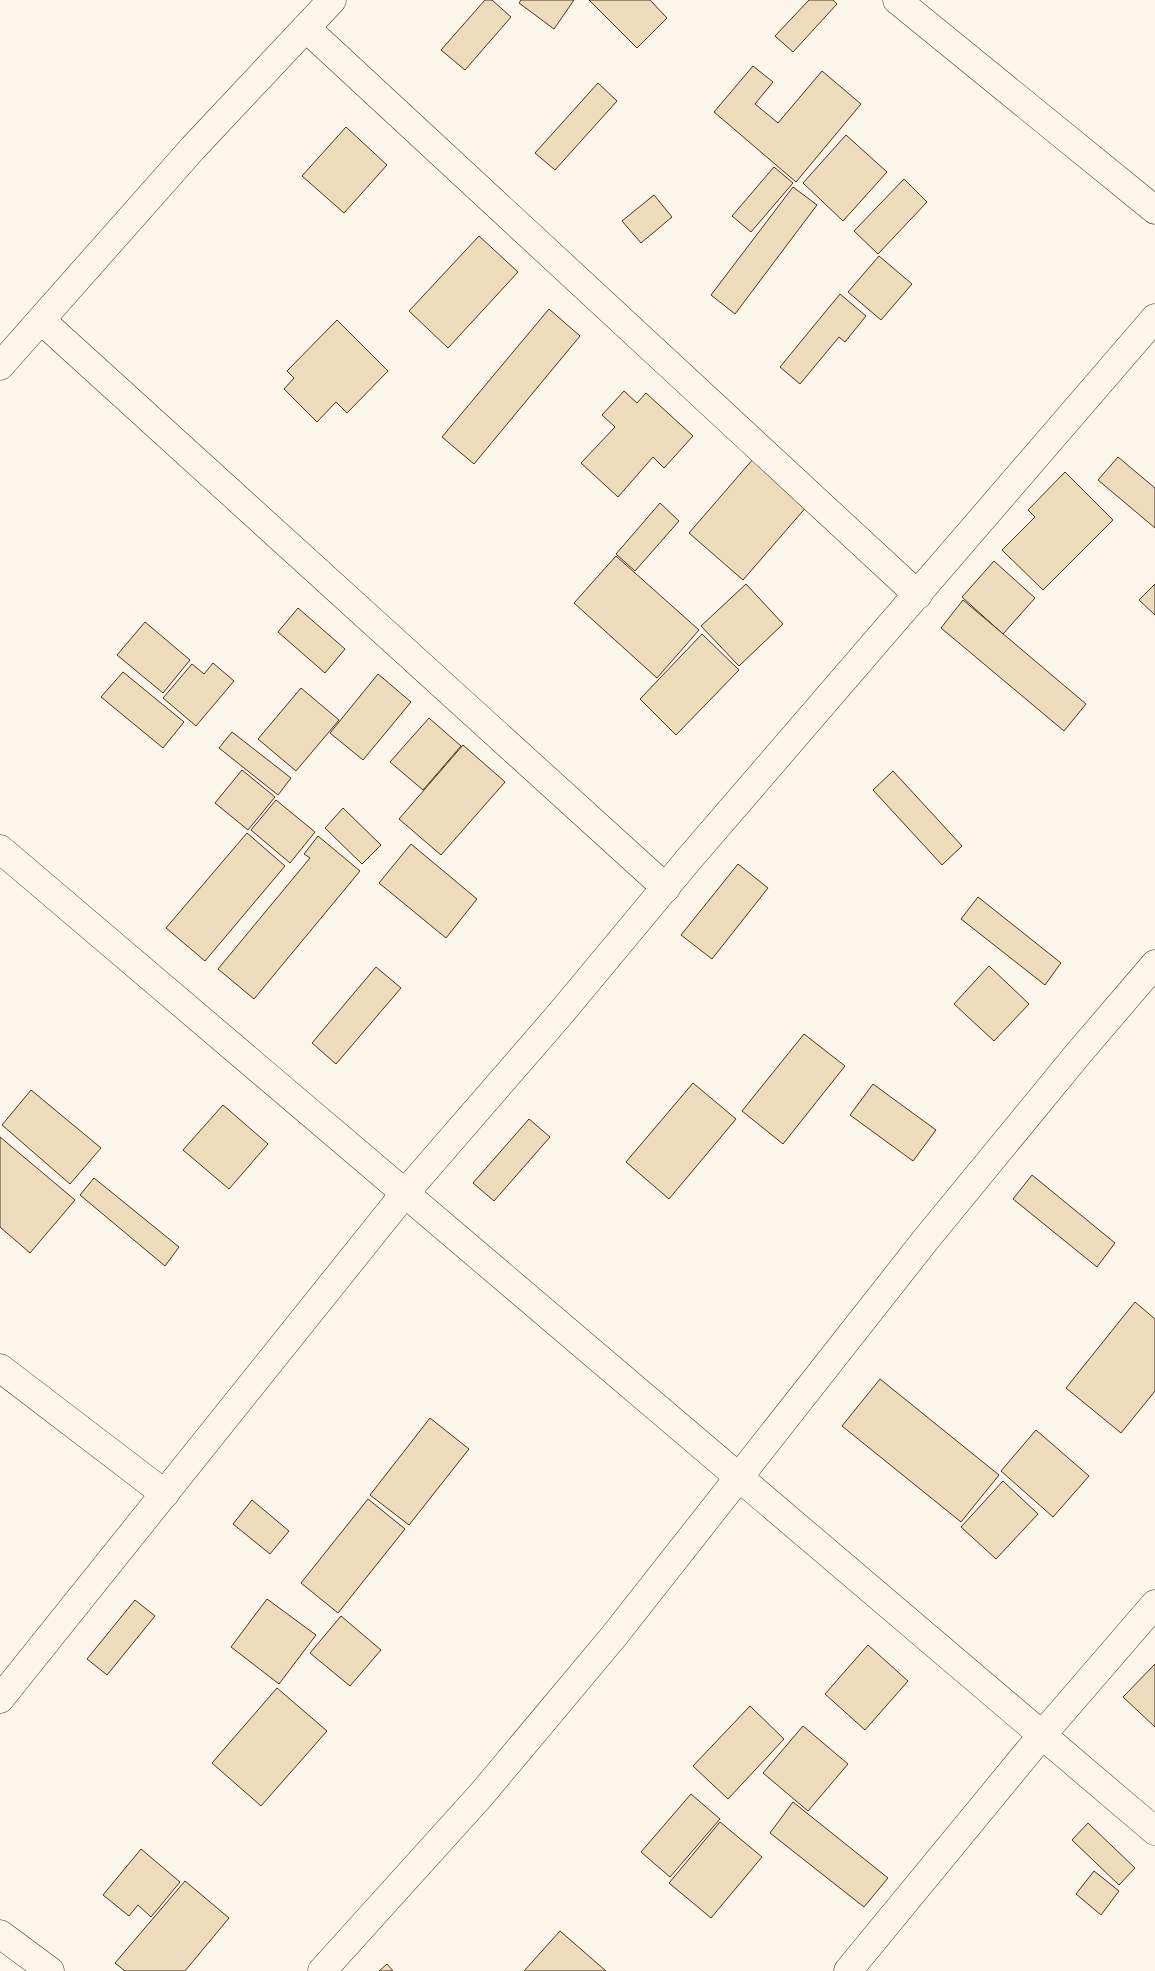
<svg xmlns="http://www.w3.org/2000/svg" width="1155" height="1971" font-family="Raleway,sans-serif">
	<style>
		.building { fill: #ecdcbc; stroke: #4a3520 }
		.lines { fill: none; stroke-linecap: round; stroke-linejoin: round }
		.street-casing { stroke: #4a3520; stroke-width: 29 }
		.street { stroke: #fbf6e9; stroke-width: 28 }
	</style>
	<rect width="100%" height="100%" fill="#fbf6e9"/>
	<g class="building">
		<polygon points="485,0 492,0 511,17 465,70 441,50"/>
		<polygon points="521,0 574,0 554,29 519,3"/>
		<polygon points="589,0 650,0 667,18 637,48"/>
		<polygon points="809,0 833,0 837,4 793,52 775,36"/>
		<polygon points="753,66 773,82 755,104 778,123 822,71 861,104 796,182 714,112"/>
		<polygon points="598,83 617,101 555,170 535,153"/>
		<polygon points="346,127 387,165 344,213 302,176"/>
		<polygon points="846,135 887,172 843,221 803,183"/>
		<polygon points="774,167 793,183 751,232 732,216"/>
		<polygon points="904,179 927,202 878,254 854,231"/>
		<polygon points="793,187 817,205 735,314 711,295"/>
		<polygon points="654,195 672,217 641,243 622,221"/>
		<polygon points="479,236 518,272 448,348 409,311"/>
		<polygon points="879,256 912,284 881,320 848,292"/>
		<polygon points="840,294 866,316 845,342 839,337 800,384 780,367"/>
		<polygon points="549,309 580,336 474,464 442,437"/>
		<polygon points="337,320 388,371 347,413 336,402 317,422 284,389 294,378 287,371"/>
		<polygon points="624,391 637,403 646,393 693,436 664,468 653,457 618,497 581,463 615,427 602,415"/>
		<polygon points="1118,457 1155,488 1155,528 1098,480"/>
		<polygon points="754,458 808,505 743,580 689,533"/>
		<polygon points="1065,472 1113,520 1043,590 1002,550 1035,517 1028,510"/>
		<polygon points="660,503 679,521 635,571 616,554"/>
		<polygon points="616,556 699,630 657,678 574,603"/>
		<polygon points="994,561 1035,598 1003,634 962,597"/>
		<polygon points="746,584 783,624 739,666 701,626"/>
		<polygon points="1155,584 1155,615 1139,600"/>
		<polygon points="963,600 1086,704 1064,731 941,628"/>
		<polygon points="298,608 345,649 325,673 278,632"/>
		<polygon points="145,622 190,660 163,693 117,655"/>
		<polygon points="702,634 739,670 676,735 640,699"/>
		<polygon points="213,663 234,681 196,726 163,698 192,664 204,674"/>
		<polygon points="123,672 184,722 163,748 101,697"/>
		<polygon points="378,674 411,702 363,760 330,733"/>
		<polygon points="301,688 339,720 296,771 258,739"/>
		<polygon points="429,718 461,746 423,790 390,762"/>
		<polygon points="232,732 291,778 278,795 219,748"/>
		<polygon points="463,745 505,782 441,855 399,819"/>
		<polygon points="242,770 275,797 248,830 215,803"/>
		<polygon points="893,771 962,846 942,865 873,790"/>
		<polygon points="276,800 315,832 290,863 251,830"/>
		<polygon points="343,808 381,845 362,864 325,828"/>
		<polygon points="247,833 285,866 205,961 166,928"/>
		<polygon points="318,836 360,871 254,999 218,969 310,858 304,854"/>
		<polygon points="411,844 477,899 446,938 379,883"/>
		<polygon points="738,864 768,888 712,959 681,935"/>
		<polygon points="978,897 1061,963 1045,985 961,919"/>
		<polygon points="989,966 1029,1004 994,1041 954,1004"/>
		<polygon points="376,967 401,988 336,1064 312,1043"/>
		<polygon points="804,1034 845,1066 783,1144 742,1111"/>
		<polygon points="693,1083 736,1119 669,1199 626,1162"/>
		<polygon points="873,1084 936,1130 913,1161 850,1115"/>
		<polygon points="31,1090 101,1148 70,1184 2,1125"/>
		<polygon points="223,1105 268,1144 229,1189 183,1150"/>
		<polygon points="529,1119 550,1137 494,1201 473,1183"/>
		<polygon points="0,1137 75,1200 30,1253 0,1227"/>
		<polygon points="1032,1175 1115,1243 1097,1267 1013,1199"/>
		<polygon points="94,1178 179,1247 165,1266 80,1195"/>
		<polygon points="1135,1302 1155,1319 1155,1391 1121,1433 1066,1388"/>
		<polygon points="880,1379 999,1475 961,1522 842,1426"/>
		<polygon points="430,1418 469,1449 409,1525 370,1495"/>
		<polygon points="1036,1430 1089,1476 1053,1517 1001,1471"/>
		<polygon points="1003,1481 1038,1514 996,1559 961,1527"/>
		<polygon points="368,1499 405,1529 338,1613 301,1583"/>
		<polygon points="252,1500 289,1531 270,1554 233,1524"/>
		<polygon points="267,1599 316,1635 279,1684 231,1647"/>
		<polygon points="135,1600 155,1616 107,1675 87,1659"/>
		<polygon points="341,1616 381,1650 350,1686 310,1653"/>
		<polygon points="868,1645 908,1681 865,1730 825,1694"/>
		<polygon points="1155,1664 1155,1727 1123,1697"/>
		<polygon points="277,1688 327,1731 261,1806 212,1763"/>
		<polygon points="750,1706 784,1739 728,1799 693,1766"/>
		<polygon points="803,1726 848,1764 808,1811 763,1773"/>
		<polygon points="691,1794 720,1819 670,1877 641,1852"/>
		<polygon points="793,1802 888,1878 864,1907 770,1833"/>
		<polygon points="720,1822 762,1857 711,1918 669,1883"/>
		<polygon points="1088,1823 1135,1868 1119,1885 1072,1840"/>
		<polygon points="141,1849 180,1882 151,1917 138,1905 129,1916 103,1895"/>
		<polygon points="1094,1871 1119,1891 1101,1915 1076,1894"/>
		<polygon points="185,1881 229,1918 185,1971 125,1971 115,1963"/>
		<polygon points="560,1931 606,1971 524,1971"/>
		<polygon points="387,1964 393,1971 379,1971"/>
	</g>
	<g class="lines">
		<defs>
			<g id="street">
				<polyline points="897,0 1155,210"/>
				<polyline points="306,28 918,595"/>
				<polyline points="41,320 666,888"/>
				<polyline points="0,366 193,148 332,0"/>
				<polyline points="0,849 1155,1831"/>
				<polyline points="0,1368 165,1494"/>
				<polyline points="0,1699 405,1193 561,1013 689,859 1155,318"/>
				<polyline points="0,1934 50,1971"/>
				<polyline points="322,1971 481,1795 614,1636 927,1238 1078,1054 1155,964"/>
				<polyline points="848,1971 1042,1735 1155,1604"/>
			</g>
		</defs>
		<use href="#street" class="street-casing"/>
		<use href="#street" class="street"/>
	</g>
</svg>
